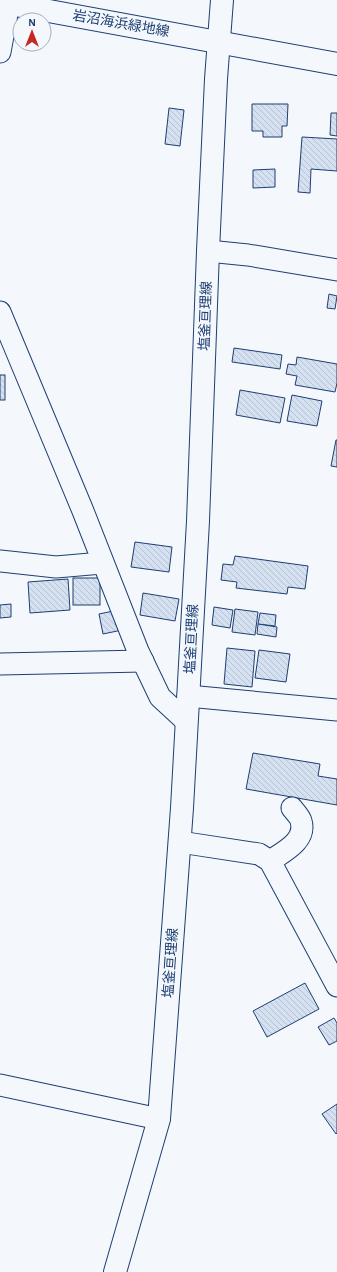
<svg xmlns="http://www.w3.org/2000/svg" width="337" height="1272" font-family="'Alegreya Sans','Noto Sans JP',sans-serif">
	<style>
		.building { fill: url(#building-back-hatch); stroke: #1d3f73 }
		.lines { fill: none; stroke-linecap: round; stroke-linejoin: round }
		.minor-casing { stroke: #1d3f73; stroke-width: 23 }
		.major-casing { stroke: #1d3f73; stroke-width: 24 }
		.minor { stroke: #f4f7fb; stroke-width: 21 }
		.major { stroke: #f4f7fb; stroke-width: 22 }
		.labels { text-anchor: middle; dominant-baseline: central; stroke-width: 3; stroke-linejoin: round; paint-order: stroke }
		.street-label { font-size: 14px; fill: #1d3f73; stroke: #f4f7fb }
	</style>
	<defs>
		<pattern id="building-back-hatch" width="6" height="6" patternUnits="userSpaceOnUse"><rect width="6" height="6" fill="#d5e0f0"/><path d="M-1 5l2 2M0 0l6 6M5-1l2 2" fill="none" stroke="#b6c1d1"/></pattern>
	</defs>
	<rect width="100%" height="100%" fill="#f4f7fb"/>
	<g class="building">
		<polygon points="252,104 288,104 287,126 282,126 282,137 263,137 263,131 252,131"/>
		<polygon points="169,108 184,110 180,146 165,144"/>
		<polygon points="331,113 337,113 337,136 330,135"/>
		<polygon points="302,137 337,139 337,171 311,169 310,193 298,192"/>
		<polygon points="275,169 275,187 253,188 253,170"/>
		<polygon points="329,294 337,296 335,309 327,308"/>
		<polygon points="234,348 282,355 280,369 232,362"/>
		<polygon points="297,357 337,364 337,383 335,392 295,385 297,376 286,374 288,364 296,365"/>
		<rect x="0" y="375" width="5" height="25"/>
		<polygon points="240,390 285,398 280,423 236,415"/>
		<polygon points="292,395 322,401 317,426 287,421"/>
		<polygon points="336,440 337,440 337,467 331,466"/>
		<polygon points="135,542 172,547 169,572 131,567"/>
		<polygon points="235,556 308,566 305,589 288,587 287,594 236,588 237,582 221,580 223,564 233,565"/>
		<rect x="73" y="578" width="27" height="27"/>
		<polygon points="68,579 70,610 30,613 28,582"/>
		<polygon points="143,593 179,599 175,621 140,615"/>
		<polygon points="11,604 11,617 0,618 0,605"/>
		<polygon points="214,607 233,610 230,628 212,625"/>
		<polygon points="235,609 258,612 255,635 232,632"/>
		<polygon points="118,610 122,630 103,634 99,614"/>
		<polygon points="260,613 276,615 275,626 258,624"/>
		<polygon points="258,624 277,627 276,637 257,634"/>
		<polygon points="227,648 255,651 252,687 224,684"/>
		<polygon points="259,650 290,654 286,682 255,678"/>
		<polygon points="253,753 320,764 318,776 337,779 337,805 246,789"/>
		<polygon points="305,983 319,1009 267,1037 253,1011"/>
		<polygon points="334,1018 337,1023 337,1041 329,1045 318,1027"/>
		<polygon points="337,1104 337,1133 336,1134 322,1114"/>
	</g>
	<g class="lines">
		<defs>
			<g id="minor">
				<polyline points="0,52 9,3"/>
				<polyline points="208,251 248,255 337,270"/>
				<polyline points="0,312 83,511 138,651 160,697 186,721"/>
				<polyline points="0,561 56,567 102,563"/>
				<polyline points="0,664 143,661"/>
				<polyline points="188,696 337,710"/>
				<polyline points="180,842 259,854 270,861 337,986"/>
				<path d="M270 861C283 852 307 841 301 821 300 817 295 812 292 808"/>
				<polyline points="0,1085 159,1119"/>
			</g>
			<g id="major">
				<polyline points="0,2 337,64"/>
				<polyline points="115,1272 159,1119 182,808 198,521 208,251 216,79 222,0"/>
			</g>
		</defs>
		<use href="#minor" class="minor-casing"/>
		<use href="#major" class="major-casing"/>
		<use href="#minor" class="minor"/>
		<use href="#major" class="major"/>
	</g>
	<g class="labels">
		<g class="street-label">
			<text transform="translate(121 24) rotate(10)">岩沼海浜緑地線</text>
			<text transform="translate(206 316) rotate(-88)">塩釜亘理線</text>
			<text transform="translate(192 639) rotate(-87)">塩釜亘理線</text>
			<text transform="translate(171 963) rotate(-86)">塩釜亘理線</text>
		</g>
	</g>
	<g transform="translate(32 32)"><circle r="19" fill="#f4f7fb" stroke="#9eadc5"/>
	<path d="M0-3L7 15L0 10L-7 15Z" fill="#c62828"/>
	<text y="-6" font-size="11" font-weight="bold" text-anchor="middle" fill="#1d3f73">N</text>
	</g>
</svg>
